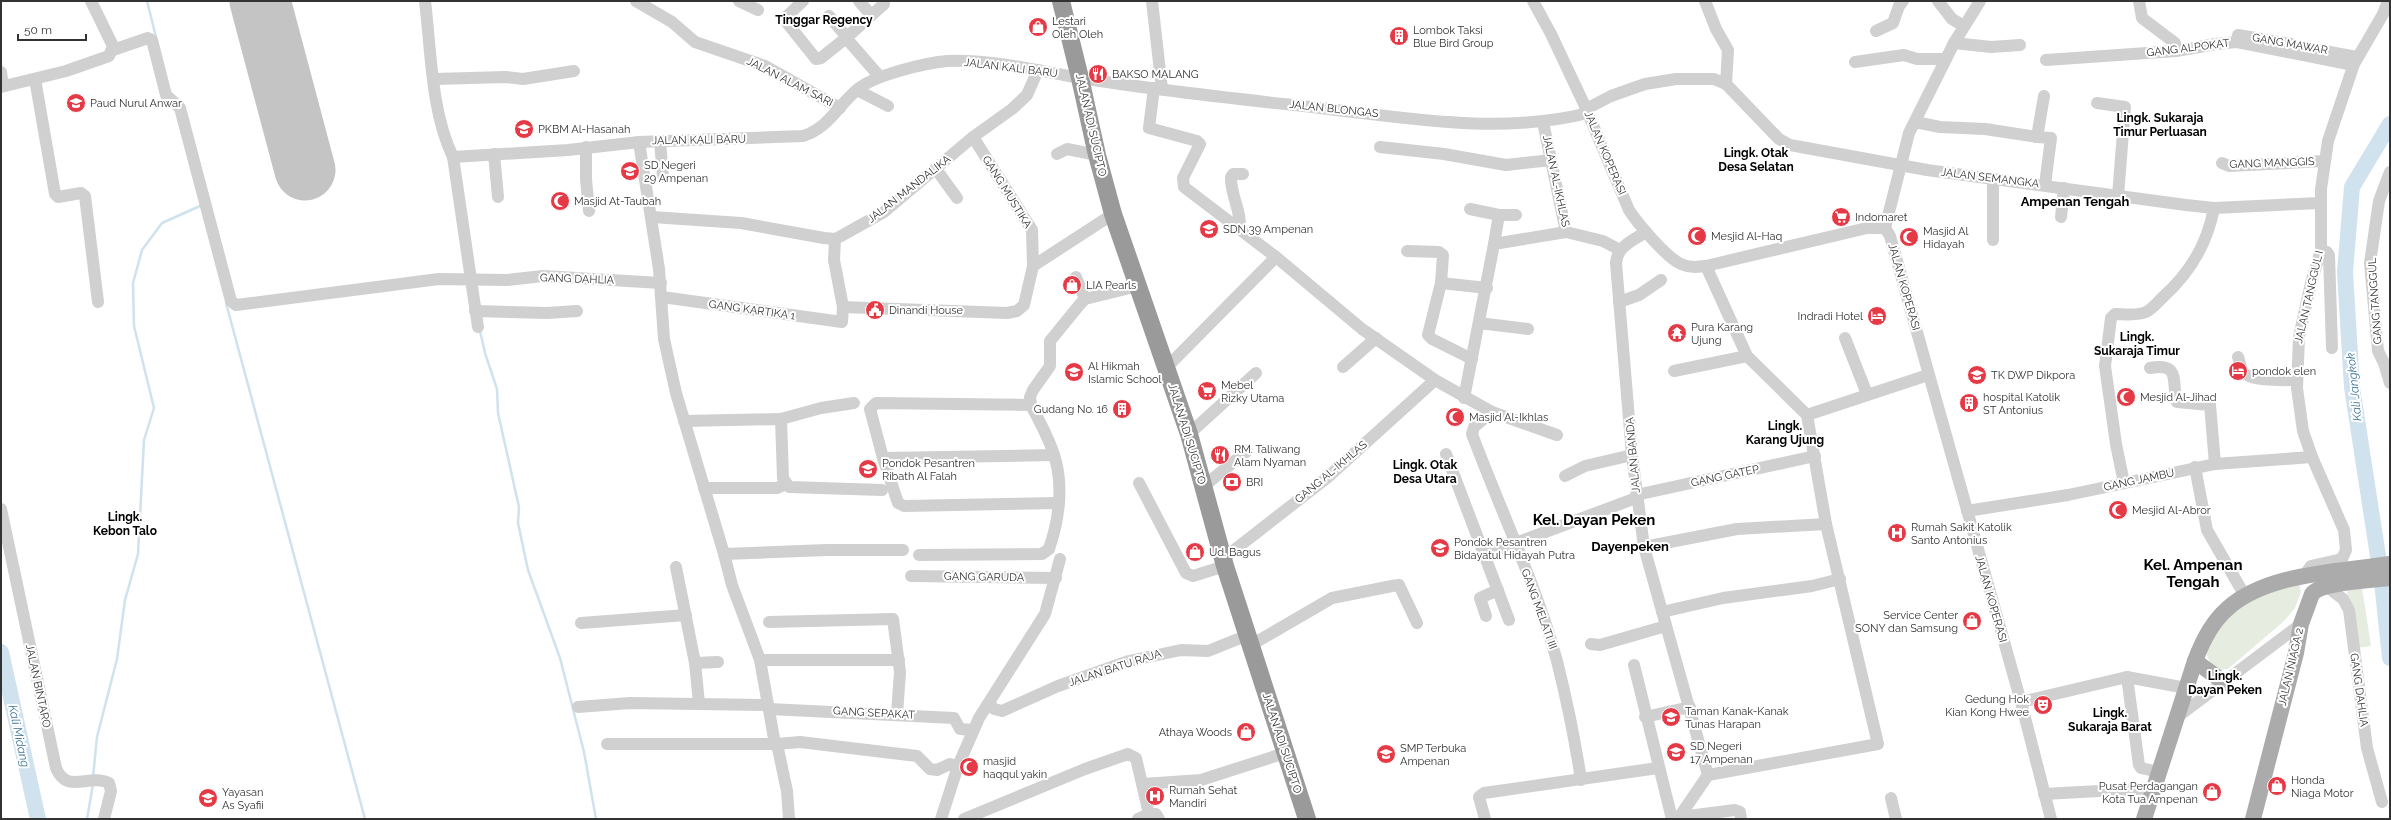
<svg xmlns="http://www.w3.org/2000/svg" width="2391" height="820" font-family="Raleway,sans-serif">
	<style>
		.green { fill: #e6ecdf }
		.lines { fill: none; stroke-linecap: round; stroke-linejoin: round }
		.stream { stroke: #cfe2ee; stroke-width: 2.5 }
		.river { stroke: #cfe2ee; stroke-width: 16 }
		.runway { stroke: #c4c4c4; stroke-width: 61 }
		.minor { stroke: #d0d0d0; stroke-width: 12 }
		.major { stroke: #ababab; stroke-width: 16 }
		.highway { stroke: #9a9a9a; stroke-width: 18 }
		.labels { text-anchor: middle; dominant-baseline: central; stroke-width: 4; stroke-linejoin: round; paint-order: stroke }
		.poi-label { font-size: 11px; fill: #333; stroke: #fff; text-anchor: start }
		.street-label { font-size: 11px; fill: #333; stroke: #fff }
		.neighbourhood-label { font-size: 12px; font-weight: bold; fill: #000; stroke: #fff }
		.water-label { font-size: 12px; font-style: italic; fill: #3f7597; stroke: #fff }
		.quarter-label { font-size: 13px; font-weight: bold; fill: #000; stroke: #fff }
		.district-label { font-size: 15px; font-weight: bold; fill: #000; stroke: #fff }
	</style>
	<rect width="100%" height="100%" fill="#fff"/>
	<g class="green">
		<path d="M2299 583 2301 592 2295 608 2284 621 2228 669 2218 670 2210 663 2206 652C2225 605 2256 598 2299 583Z"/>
		<polygon points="2362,588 2371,646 2356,648 2347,591"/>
	</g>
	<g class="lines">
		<g class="stream">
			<polyline points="147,1 156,37"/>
			<polyline points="226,303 365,819"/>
			<polyline points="480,331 485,353 497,389 498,413 519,507 518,523 528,570 560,658 584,752 596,819"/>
			<polyline points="93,777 97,737 117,659 125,600 138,554 144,440 154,408 134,326 133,283 142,250 162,223 200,206"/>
			<polyline points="87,819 93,784"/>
		</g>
		<g class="river">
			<polyline points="2390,124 2352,187 2345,272 2352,387 2382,582 2390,658"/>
			<polyline points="1,652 38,819"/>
		</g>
		<polyline class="runway" points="260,1 305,170"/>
		<g class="minor">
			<path d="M425 1C431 50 431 112 453 157L568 150 639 142 803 136C829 128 839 104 858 89 875 75 925 63 947 61 991 59 1038 71 1081 78 1160 91 1240 99 1320 108 1408 118 1500 135 1588 113"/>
			<polyline points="636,1 672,22 695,42 765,66 840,108"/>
			<polyline points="739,1 758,10"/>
			<polyline points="803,1 784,19 816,59 821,58 846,38"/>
			<polyline points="859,1 871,15"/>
			<polyline points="1152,1 1162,89"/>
			<path d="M1533 1 1551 34 1584 104 1629 210C1638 224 1667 258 1681 264 1689 268 1697 267 1706 266L1867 228H1885L1890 236 2021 702 2051 819"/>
			<polyline points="1705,1 1716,29 1728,50 1726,84"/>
			<polyline points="1938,1 1952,19 1964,26"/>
			<polyline points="2139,1 2142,18 2175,43 2176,51"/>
			<polyline points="829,16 847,37"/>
			<polyline points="1876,31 1893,23 1899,6 1903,1"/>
			<polyline points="2238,35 2291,44"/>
			<polyline points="1954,43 1991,47 2020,45"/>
			<polyline points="2313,49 2357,57"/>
			<polyline points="113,50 148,38 152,40 166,95 180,108 231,301 236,305 439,279 507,280 543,276 661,283"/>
			<polyline points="2046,60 2176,51 2216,44 2237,42 2353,65"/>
			<polyline points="1855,62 1904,55 1917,59 1945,59"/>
			<polyline points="1,72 3,86"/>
			<polyline points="880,77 846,38 884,4"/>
			<polyline points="35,79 55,194 58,197 81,193 85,196 98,302"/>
			<polyline points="434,79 506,77 523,79 574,71"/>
			<polyline points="1,87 66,71 109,56 113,46 91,1"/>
			<polyline points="1154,88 1149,128 1197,141 1200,144 1183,178 1184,187 1276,257 1362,329 1435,380 1492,412 1557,435"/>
			<polyline points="857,90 888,106"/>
			<polyline points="2044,96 2037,137 2051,138 2045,185"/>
			<polyline points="2097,103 2125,107 2118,196"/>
			<polyline points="1586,109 1611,96 1645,84 1676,79 1714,79 1726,84 1779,139 1790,145 1927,170 2186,205 2214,208 2320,203"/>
			<polyline points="1543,122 1566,232 1603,241 1620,250"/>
			<polyline points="1915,122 1940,127 1985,129 2037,137"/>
			<polyline points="660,141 663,177"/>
			<polyline points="639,142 659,269 664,339 676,393 724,554 827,550 903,550"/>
			<polyline points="586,147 586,179 589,211"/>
			<polyline points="1380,147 1444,154 1506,165 1551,160"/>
			<polyline points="494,154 498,197"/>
			<polyline points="1057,154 1067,149 1097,155"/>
			<polyline points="453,157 478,327"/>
			<polyline points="2222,163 2229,166 2324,161"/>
			<polyline points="936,169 957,198"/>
			<polyline points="2390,172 2379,201 2370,263 2378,351 2384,363 2390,383"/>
			<polyline points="1470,209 1499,215 1516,215"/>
			<polyline points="652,217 741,223 824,238 835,239 841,236 884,212 973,137 1012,109 1027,95 1038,70"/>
			<polyline points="2061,217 2064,188"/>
			<path d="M1239 228C1243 215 1230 194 1231 177L1233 174H1243"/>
			<polyline points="1885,228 1909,133 1954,43 1980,1"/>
			<path d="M1646 232C1634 240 1617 246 1616 263L1632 455 1644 547 1708 775 1678 819"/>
			<polyline points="1993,240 1993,179"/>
			<polyline points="1494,244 1499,215"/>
			<polyline points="2321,250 2327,252 2329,255 2332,348"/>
			<polyline points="1407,251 1439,252 1443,255 1441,283 1428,335 1432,339 1472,359"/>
			<polyline points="1033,266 1113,214"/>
			<polyline points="1706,266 1747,356 1807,415 1826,524 1878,744 1708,775"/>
			<polyline points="1076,277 1085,299"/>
			<polyline points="1441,283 1487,288"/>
			<polyline points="662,297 842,322 843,307 834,260 835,239"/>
			<polyline points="1619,302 1639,295 1661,280"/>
			<polyline points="843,307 1007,313 1017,311 1024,305 1033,266 1032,230 973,137"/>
			<polyline points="475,311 547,313 577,311"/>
			<polyline points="1479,323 1528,329"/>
			<polyline points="1845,338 1867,394"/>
			<path d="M2238 357C2240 361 2240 368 2243 372 2251 382 2284 380 2297 380"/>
			<polyline points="1167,367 1276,257"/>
			<polyline points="1343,367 1376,338"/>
			<path d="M2150 368C2182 362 2171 383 2177 402L2210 405 2215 464"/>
			<polyline points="1674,371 1747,356"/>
			<polyline points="1464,398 1494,244 1566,232"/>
			<polyline points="1031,405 876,403 870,409 883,458 898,503 904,506 1059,503"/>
			<path d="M1492 412 1474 427 1472 434C1500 509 1536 584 1557 661 1567 701 1575 740 1581 780"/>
			<polyline points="1807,415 1928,375"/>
			<polyline points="781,419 821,408 854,403"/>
			<polyline points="684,421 781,419 783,478 789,487 882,490"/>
			<polyline points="1189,434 1256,373"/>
			<polyline points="1446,454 1509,620"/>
			<polyline points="883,458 1054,455"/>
			<polyline points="2195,467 2207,530 2245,596"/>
			<polyline points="1565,476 1585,466 1632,455"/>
			<polyline points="1139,483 1186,573 1193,576 1225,566"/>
			<path d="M2124 483 2116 444 2105 366 2111 318 2115 314C2124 314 2138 316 2146 312 2151 310 2157 303 2162 298 2190 273 2207 245 2214 208"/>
			<polyline points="1204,486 1247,451"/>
			<polyline points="704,488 777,488 786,484"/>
			<polyline points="1636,495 1815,456"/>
			<path d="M1 509 56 768C67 795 89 773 109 783L111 791 104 819"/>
			<polyline points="1967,511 2068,495 2215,464 2312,457"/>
			<polyline points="1644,547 1737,529 1826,524"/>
			<polyline points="724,554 732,585 760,660 775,744"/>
			<path d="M919 555 1042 554 1049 549C1059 520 1064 485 1054 455 1049 438 1039 421 1031 405L1030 397 1033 390 1050 366V341L1081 303 1085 299 1138 286"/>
			<polyline points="1484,555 1636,498"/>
			<polyline points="1224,558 1328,477 1435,380"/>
			<polyline points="676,567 695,663 699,703"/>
			<polyline points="911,576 1056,578"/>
			<polyline points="2304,576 2311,566 2342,559 2346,550 2344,530 2312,457 2303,431 2297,388 2299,337 2311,283 2321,250 2321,189 2328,141 2354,64 2383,14 2388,1"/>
			<polyline points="2326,586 2343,599 2349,610 2367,748 2382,802"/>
			<polyline points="1662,612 1723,598 1812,586 1840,579"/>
			<polyline points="1486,616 1480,598 1498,590"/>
			<polyline points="769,622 893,619 900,672 897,714"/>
			<polyline points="581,623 686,615"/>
			<polyline points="1591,644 1600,645 1666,626"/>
			<polyline points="1251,645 1332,598 1392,586 1399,585 1417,623"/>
			<polyline points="760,660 899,660"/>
			<polyline points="695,663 718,662"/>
			<polyline points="1634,665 1672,819"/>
			<polyline points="2127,677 2139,765 2141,768 2159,772"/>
			<polyline points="2021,702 2127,677 2186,688"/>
			<polyline points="989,703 994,709 1002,711 1058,686 1129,661 1181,650 1208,651 1248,635"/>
			<polyline points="578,707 630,703 768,705"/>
			<polyline points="769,709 954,718 960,729 973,730"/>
			<polyline points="1645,717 1690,707"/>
			<polyline points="2176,718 2301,624"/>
			<polyline points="607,744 777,744 800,742 917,756 930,769 937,770 950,764 958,766"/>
			<polyline points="777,744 787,791 789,819"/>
			<polyline points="1143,784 1201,780 1285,753"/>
			<polyline points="2044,794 2154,788"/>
			<polyline points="1891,798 1896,819"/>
			<polyline points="1149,814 1156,814 1159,819"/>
			<polyline points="1680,817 1735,810 1740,812 1741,819"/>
			<polyline points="941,819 958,766 979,718 1045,614 1060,559"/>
			<polyline points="964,819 1085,769 1128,754 1136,758 1149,814 1138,819"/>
			<polyline points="1485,819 1479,797 1484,793 1658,768"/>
		</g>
		<g class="major">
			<polyline points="2195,661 2225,683"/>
			<path d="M2144 819 2195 661C2202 642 2211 623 2227 609 2266 573 2339 572 2390 564"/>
			<path d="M2253 819 2296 653 2301 624 2312 594C2321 582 2374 580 2390 578"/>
		</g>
		<polyline class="highway" points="1061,1 1080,78 1097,155 1113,214 1189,434 1225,566 1307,819"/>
	</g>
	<defs>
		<symbol id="shop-disc" viewBox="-11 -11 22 22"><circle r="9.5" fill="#e63946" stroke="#fff"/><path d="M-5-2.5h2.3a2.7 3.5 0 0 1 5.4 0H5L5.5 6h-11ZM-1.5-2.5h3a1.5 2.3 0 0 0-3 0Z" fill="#fff"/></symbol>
		<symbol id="building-disc" viewBox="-11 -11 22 22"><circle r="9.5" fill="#e63946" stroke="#fff"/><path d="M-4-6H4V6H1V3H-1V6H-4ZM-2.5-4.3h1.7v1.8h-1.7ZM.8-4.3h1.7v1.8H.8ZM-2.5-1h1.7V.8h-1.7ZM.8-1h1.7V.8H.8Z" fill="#fff"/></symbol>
		<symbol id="restaurant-disc" viewBox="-11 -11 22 22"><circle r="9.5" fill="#e63946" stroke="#fff"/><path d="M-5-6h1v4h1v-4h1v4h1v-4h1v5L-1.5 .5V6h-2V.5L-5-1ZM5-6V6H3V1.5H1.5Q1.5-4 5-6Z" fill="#fff"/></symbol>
		<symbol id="school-disc" viewBox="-11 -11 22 22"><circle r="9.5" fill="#e63946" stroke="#fff"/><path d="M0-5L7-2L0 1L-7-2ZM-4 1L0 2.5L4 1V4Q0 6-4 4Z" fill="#fff"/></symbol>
		<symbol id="mosque-disc" viewBox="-11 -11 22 22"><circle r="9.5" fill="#e63946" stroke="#fff"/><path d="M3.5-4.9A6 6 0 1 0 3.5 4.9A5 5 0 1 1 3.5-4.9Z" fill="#fff"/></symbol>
		<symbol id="supermarket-disc" viewBox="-11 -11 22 22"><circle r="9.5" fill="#e63946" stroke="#fff"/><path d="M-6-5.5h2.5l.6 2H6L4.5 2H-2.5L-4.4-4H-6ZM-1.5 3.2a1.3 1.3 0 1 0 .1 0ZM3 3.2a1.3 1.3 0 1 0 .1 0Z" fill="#fff"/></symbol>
		<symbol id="civic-disc" viewBox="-11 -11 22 22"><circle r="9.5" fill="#e63946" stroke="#fff"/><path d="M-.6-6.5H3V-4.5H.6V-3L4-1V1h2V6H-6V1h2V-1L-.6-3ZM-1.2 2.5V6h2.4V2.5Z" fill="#fff"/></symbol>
		<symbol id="hotel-disc" viewBox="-11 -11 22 22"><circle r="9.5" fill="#e63946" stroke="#fff"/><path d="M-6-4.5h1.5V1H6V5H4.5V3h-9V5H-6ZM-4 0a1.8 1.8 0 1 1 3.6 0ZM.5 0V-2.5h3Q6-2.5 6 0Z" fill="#fff"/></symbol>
		<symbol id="temple-disc" viewBox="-11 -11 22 22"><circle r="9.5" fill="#e63946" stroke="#fff"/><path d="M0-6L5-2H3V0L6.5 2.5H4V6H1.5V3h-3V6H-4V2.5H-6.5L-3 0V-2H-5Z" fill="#fff"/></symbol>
		<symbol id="bank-disc" viewBox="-11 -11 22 22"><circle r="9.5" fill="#e63946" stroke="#fff"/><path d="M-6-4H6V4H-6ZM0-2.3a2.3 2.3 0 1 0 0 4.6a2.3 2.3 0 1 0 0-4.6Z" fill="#fff"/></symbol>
		<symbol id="hospital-disc" viewBox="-11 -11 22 22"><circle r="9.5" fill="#e63946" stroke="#fff"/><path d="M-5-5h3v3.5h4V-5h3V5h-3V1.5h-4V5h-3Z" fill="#fff"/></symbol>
		<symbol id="theatre-disc" viewBox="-11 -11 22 22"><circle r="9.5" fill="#e63946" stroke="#fff"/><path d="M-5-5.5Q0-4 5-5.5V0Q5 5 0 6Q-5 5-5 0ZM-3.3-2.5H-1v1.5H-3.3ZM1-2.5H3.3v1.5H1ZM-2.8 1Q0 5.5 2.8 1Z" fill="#fff"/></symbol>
	</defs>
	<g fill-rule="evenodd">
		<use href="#shop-disc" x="1027" y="16" width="22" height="22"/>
		<use href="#building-disc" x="1388" y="25" width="22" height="22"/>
		<use href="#restaurant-disc" x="1087" y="63" width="22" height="22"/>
		<use href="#school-disc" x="65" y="92" width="22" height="22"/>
		<use href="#school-disc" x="513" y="118" width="22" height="22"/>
		<use href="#school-disc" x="619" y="160" width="22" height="22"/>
		<use href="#mosque-disc" x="549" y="190" width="22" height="22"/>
		<use href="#supermarket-disc" x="1830" y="206" width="22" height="22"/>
		<use href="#school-disc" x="1198" y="218" width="22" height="22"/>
		<use href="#mosque-disc" x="1686" y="225" width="22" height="22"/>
		<use href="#mosque-disc" x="1898" y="226" width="22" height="22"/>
		<use href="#shop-disc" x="1061" y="274" width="22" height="22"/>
		<use href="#civic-disc" x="864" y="299" width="22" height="22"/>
		<use href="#hotel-disc" x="1866" y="305" width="22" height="22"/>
		<use href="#temple-disc" x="1666" y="322" width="22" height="22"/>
		<use href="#hotel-disc" x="2227" y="360" width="22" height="22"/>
		<use href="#school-disc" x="1063" y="361" width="22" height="22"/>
		<use href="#school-disc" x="1966" y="364" width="22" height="22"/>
		<use href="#supermarket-disc" x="1196" y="380" width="22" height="22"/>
		<use href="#mosque-disc" x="2115" y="386" width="22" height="22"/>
		<use href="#building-disc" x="1958" y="392" width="22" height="22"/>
		<use href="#building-disc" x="1111" y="398" width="22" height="22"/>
		<use href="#mosque-disc" x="1444" y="406" width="22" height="22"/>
		<use href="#restaurant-disc" x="1209" y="444" width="22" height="22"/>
		<use href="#school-disc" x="857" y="458" width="22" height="22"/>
		<use href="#bank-disc" x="1221" y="471" width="22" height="22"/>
		<use href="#mosque-disc" x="2107" y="499" width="22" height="22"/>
		<use href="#hospital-disc" x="1886" y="522" width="22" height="22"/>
		<use href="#school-disc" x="1429" y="537" width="22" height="22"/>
		<use href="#shop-disc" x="1184" y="541" width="22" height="22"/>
		<use href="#shop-disc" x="1961" y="610" width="22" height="22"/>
		<use href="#theatre-disc" x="2032" y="694" width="22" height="22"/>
		<use href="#school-disc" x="1660" y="706" width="22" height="22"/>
		<use href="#shop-disc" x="1235" y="721" width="22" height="22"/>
		<use href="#school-disc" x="1665" y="741" width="22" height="22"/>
		<use href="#school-disc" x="1375" y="743" width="22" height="22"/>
		<use href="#mosque-disc" x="958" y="756" width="22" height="22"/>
		<use href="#shop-disc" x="2266" y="775" width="22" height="22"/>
		<use href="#shop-disc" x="2201" y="781" width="22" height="22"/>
		<use href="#hospital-disc" x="1144" y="785" width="22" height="22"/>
		<use href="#school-disc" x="197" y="787" width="22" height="22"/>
	</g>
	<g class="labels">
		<g class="poi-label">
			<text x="1052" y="21">Lestari<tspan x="1052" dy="13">Oleh Oleh</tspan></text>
			<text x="1413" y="30">Lombok Taksi<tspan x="1413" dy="13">Blue Bird Group</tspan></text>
			<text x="1112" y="74">BAKSO MALANG</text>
			<text x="90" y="103">Paud Nurul Anwar</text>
			<text x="538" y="129">PKBM Al-Hasanah</text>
			<text x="644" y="165">SD Negeri<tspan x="644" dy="13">29 Ampenan</tspan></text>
			<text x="574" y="201">Masjid At-Taubah</text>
			<text x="1855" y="217">Indomaret</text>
			<text x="1223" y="229">SDN 39 Ampenan</text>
			<text x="1923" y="231">Masjid Al<tspan x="1923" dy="13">Hidayah</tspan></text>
			<text x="1711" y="236">Mesjid Al-Haq</text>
			<text x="1086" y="285">LIA Pearls</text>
			<text x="889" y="310">Dinandi House</text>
			<text x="1863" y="316" text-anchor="end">Indradi Hotel</text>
			<text x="1691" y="327">Pura Karang<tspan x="1691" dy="13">Ujung</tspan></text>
			<text x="1088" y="366">Al Hikmah<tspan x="1088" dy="13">Islamic School</tspan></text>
			<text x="2252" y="371">pondok elen</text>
			<text x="1991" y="375">TK DWP Dikpora</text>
			<text x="1221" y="385">Mebel<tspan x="1221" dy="13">Rizky Utama</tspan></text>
			<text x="1983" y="397">hospital Katolik<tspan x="1983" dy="13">ST Antonius</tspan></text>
			<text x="2140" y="397">Mesjid Al-Jihad</text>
			<text x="1108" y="409" text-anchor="end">Gudang No. 16</text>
			<text x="1469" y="417">Masjid Al-Ikhlas</text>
			<text x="1234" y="449">RM. Taliwang<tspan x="1234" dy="13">Alam Nyaman</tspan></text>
			<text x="882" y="463">Pondok Pesantren<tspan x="882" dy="13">Ribath Al Falah</tspan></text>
			<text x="1246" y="482">BRI</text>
			<text x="2132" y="510">Mesjid Al-Abror</text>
			<text x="1911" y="527">Rumah Sakit Katolik<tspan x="1911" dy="13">Santo Antonius</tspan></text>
			<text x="1454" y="542">Pondok Pesantren<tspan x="1454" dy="13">Bidayatul Hidayah Putra</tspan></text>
			<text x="1209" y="552">Ud. Bagus</text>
			<text x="1958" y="615" text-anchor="end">Service Center<tspan x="1958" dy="13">SONY dan Samsung</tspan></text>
			<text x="2029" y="699" text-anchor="end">Gedung Hok<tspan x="2029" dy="13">Kian Kong Hwee</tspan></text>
			<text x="1685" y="711">Taman Kanak-Kanak<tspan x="1685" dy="13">Tunas Harapan</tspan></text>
			<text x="1232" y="732" text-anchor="end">Athaya Woods</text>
			<text x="1690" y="746">SD Negeri<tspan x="1690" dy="13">17 Ampenan</tspan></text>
			<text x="1400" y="748">SMP Terbuka<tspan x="1400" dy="13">Ampenan</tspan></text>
			<text x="983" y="761">masjid<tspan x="983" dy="13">haqqul yakin</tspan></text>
			<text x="2291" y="780">Honda<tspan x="2291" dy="13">Niaga Motor</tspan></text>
			<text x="2198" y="786" text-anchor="end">Pusat Perdagangan<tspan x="2198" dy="13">Kota Tua Ampenan</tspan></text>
			<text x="1169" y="790">Rumah Sehat<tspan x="1169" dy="13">Mandiri</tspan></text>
			<text x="222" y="792">Yayasan<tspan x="222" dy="13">As Syafii</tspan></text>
		</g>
		<g class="street-label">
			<text transform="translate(2290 44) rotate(10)">GANG MAWAR</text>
			<text transform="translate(2188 48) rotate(-7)">GANG ALPOKAT</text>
			<text transform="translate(1011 68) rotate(7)">JALAN KALI BARU</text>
			<text transform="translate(790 82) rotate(27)">JALAN ALAM SARI</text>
			<text transform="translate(1334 109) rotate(6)">JALAN BLONGAS</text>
			<text transform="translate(1091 125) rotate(77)">JALAN ADI SUCIPTO</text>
			<text transform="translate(699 140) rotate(-1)">JALAN KALI BARU</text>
			<text transform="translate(1605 153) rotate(67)">JALAN KOPERASI</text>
			<text transform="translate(2272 163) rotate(-2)">GANG MANGGIS</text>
			<text transform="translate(1990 178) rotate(7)">JALAN SEMANGKA</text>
			<text transform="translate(1556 181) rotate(78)">JALAN AL-IKHLAS</text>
			<text transform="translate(909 189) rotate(-38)">JALAN MANDALIKA</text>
			<text transform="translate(1007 192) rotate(58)">GANG MUSTIKA</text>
			<text transform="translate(577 279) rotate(2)">GANG DAHLIA</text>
			<text transform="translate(1904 287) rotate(74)">JALAN KOPERASI</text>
			<text transform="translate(2309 297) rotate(-77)">JALAN TANGGUL I</text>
			<text transform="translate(2375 301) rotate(-94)">GANG TANGGUL</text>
			<text transform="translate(752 310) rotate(8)">GANG KARTIKA 1</text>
			<text transform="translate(1187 434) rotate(73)">JALAN ADI SUCIPTO</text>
			<text transform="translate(1633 455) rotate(-95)">JALAN BANDA</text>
			<text transform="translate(1331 472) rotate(-40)">GANG AL-IKHLAS</text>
			<text transform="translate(1725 476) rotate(-12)">GANG GATEP</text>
			<text transform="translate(2139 480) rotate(-12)">GANG JAMBU</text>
			<text transform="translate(984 577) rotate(1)">GANG GARUDA</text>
			<text transform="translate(1991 599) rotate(74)">JALAN KOPERASI</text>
			<text transform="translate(1539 609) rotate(70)">GANG MELATI III</text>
			<text transform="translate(2291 667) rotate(-77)">JALAN NIAGA 2</text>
			<text transform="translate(1115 668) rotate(-18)">JALAN BATU RAJA</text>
			<text transform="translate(38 686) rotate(78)">JALAN BINTARO</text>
			<text transform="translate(2359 690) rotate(82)">GANG DAHLIA</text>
			<text transform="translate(874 713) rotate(3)">GANG SEPAKAT</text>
			<text transform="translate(1282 743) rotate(72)">JALAN ADI SUCIPTO</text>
		</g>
		<g class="neighbourhood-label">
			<text x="824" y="20">Tinggar Regency</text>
			<text x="2160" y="118">Lingk. Sukaraja<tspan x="2160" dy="14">Timur Perluasan</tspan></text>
			<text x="1756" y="153">Lingk. Otak<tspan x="1756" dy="14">Desa Selatan</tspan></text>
			<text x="2137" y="337">Lingk.<tspan x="2137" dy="14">Sukaraja Timur</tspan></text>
			<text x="1785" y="426">Lingk.<tspan x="1785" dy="14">Karang Ujung</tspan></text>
			<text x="1425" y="465">Lingk. Otak<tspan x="1425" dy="14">Desa Utara</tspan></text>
			<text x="125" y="517">Lingk.<tspan x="125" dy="14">Kebon Talo</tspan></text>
			<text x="2225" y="676">Lingk.<tspan x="2225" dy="14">Dayan Peken</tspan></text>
			<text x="2110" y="713">Lingk.<tspan x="2110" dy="14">Sukaraja Barat</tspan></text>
		</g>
		<g class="water-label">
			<text transform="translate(2354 387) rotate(-96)">Kali Jangkok</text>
			<text transform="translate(19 736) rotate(78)">Kali Midang</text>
		</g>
		<g class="quarter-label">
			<text x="2075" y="201">Ampenan Tengah</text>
			<text x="1630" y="546">Dayenpeken</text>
		</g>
		<g class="district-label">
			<text x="1594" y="520">Kel. Dayan Peken</text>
			<text x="2193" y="565">Kel. Ampenan<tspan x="2193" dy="17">Tengah</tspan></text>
		</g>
	</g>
	<rect width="2391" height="820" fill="none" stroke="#333333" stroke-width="4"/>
	<path d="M18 34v6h68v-6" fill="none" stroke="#333333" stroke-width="2"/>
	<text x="24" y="34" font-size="12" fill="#333333" stroke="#ffffff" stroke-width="3" paint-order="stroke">50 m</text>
</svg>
